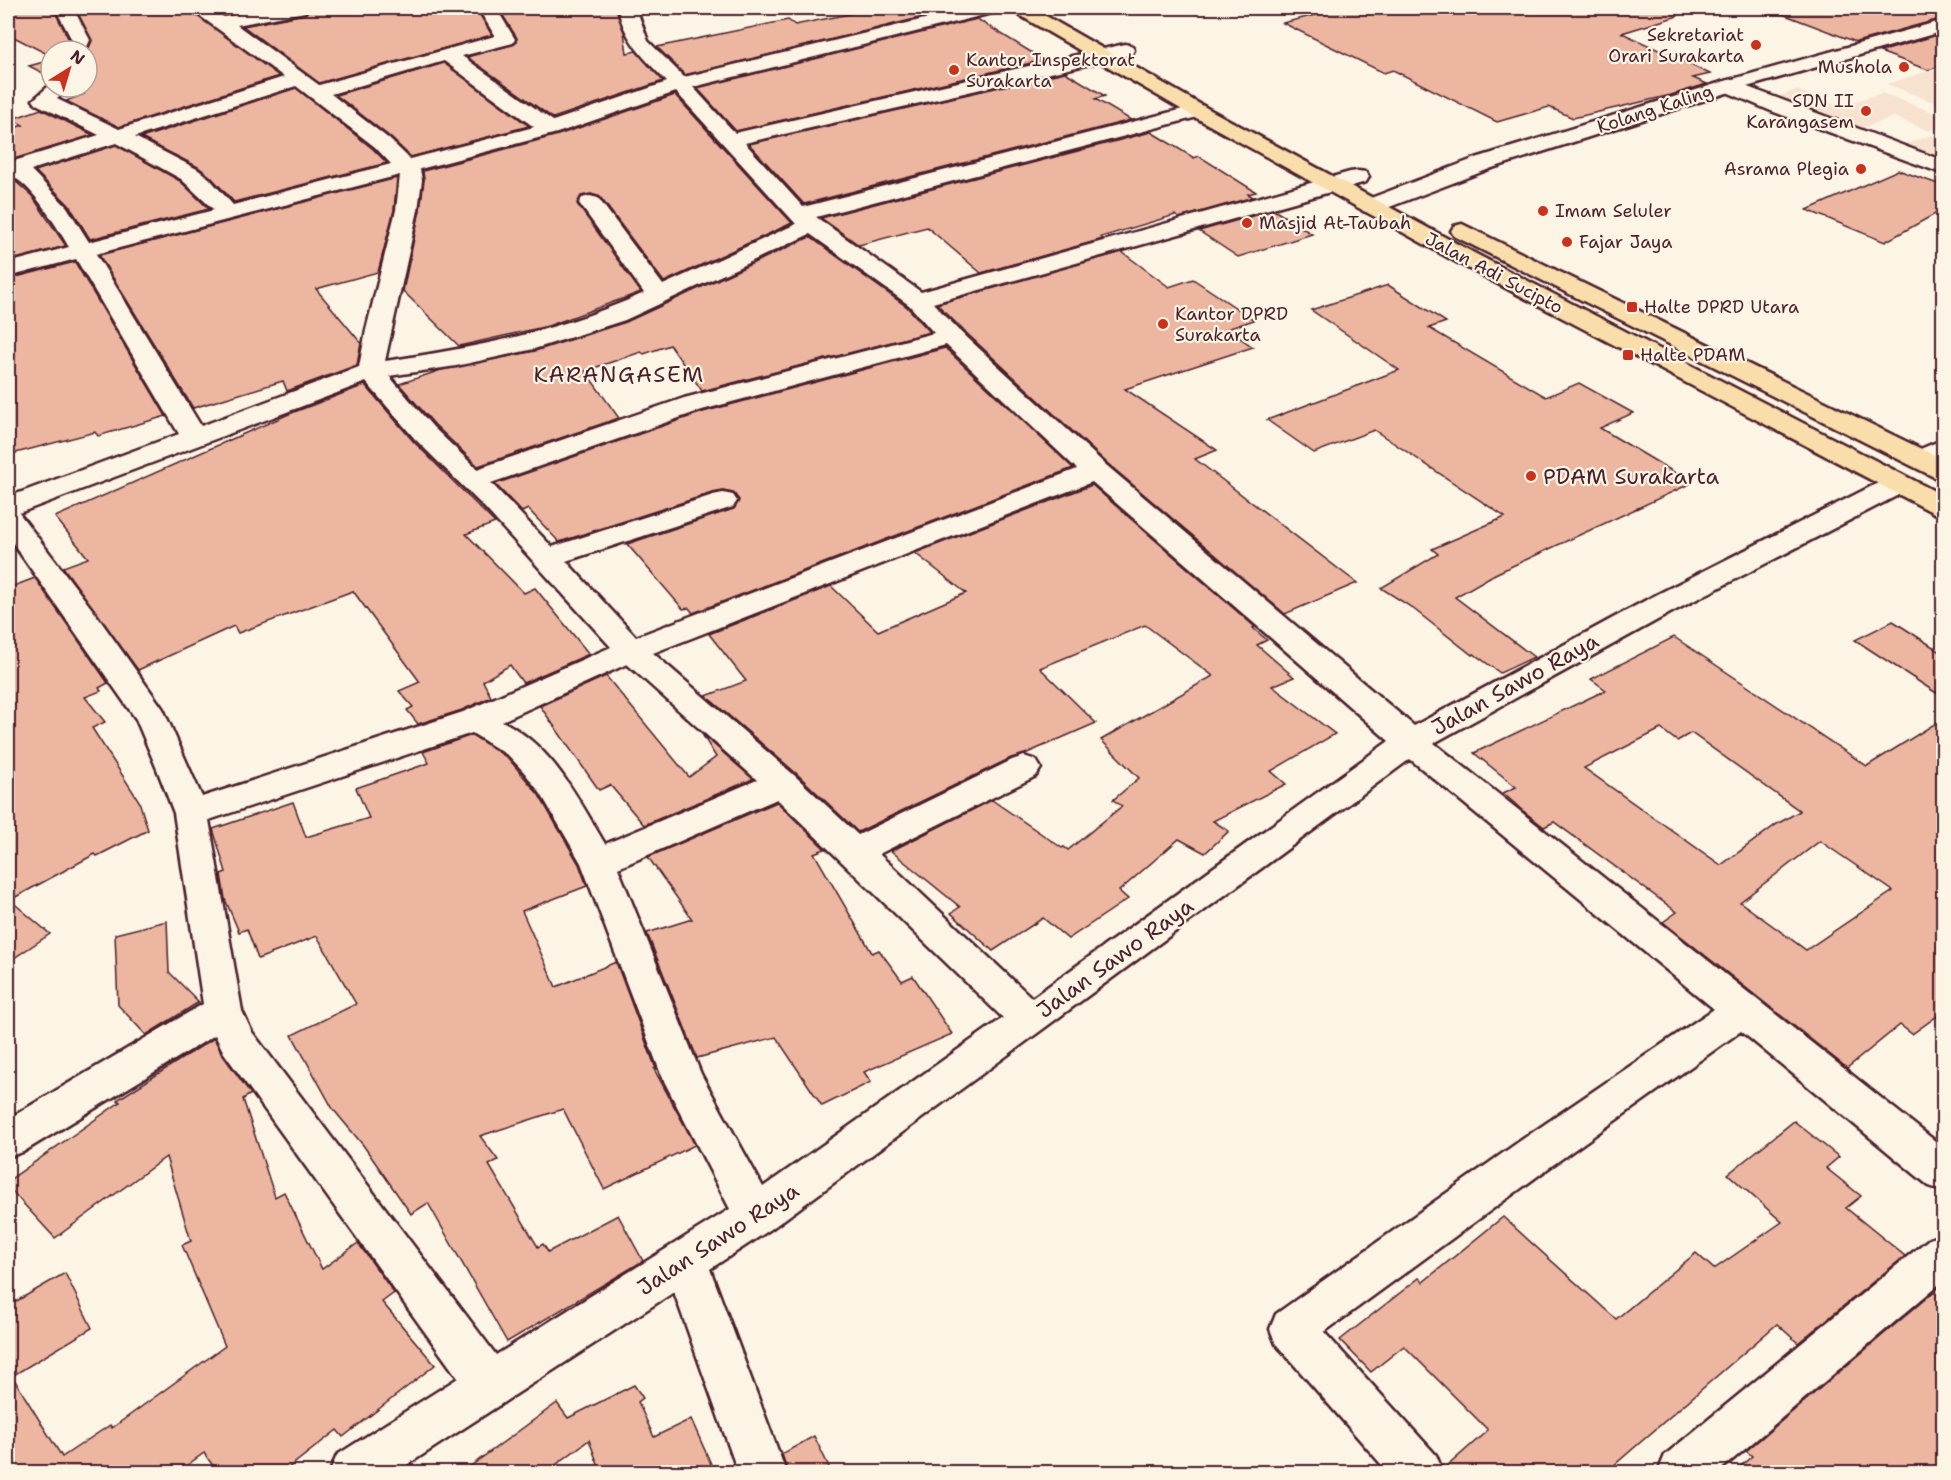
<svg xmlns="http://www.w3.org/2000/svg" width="1951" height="1480" font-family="'Shantell Sans',sans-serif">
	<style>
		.built { fill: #f7e2d0 }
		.building { fill: #ecb6a0; stroke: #4a1f2b; stroke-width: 1.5; fill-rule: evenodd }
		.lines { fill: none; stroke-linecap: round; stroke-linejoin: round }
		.minor-casing { stroke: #4a1f2b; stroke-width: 5 }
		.tertiary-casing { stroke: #4a1f2b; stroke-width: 5 }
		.trunk-casing { stroke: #4a1f2b; stroke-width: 5 }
		.minor { fill: #fcf5e5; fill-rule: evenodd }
		.tertiary { fill: #fcf5e5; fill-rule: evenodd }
		.trunk { fill: #f9deab; fill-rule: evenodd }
		.poi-dot { fill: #c8321e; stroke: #fcf5e5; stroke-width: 2 }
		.labels { text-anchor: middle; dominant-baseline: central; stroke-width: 4.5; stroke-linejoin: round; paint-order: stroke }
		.far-poi-label { font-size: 18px; fill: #4a1f2b; stroke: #fcf5e5; text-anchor: start }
		.far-street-label { font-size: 18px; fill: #4a1f2b; stroke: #fcf5e5 }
		.far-quarter-label { font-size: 22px; letter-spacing: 1.5px; fill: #4a1f2b; stroke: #fcf5e5 }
		.poi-label { font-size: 22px; fill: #4a1f2b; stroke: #fcf5e5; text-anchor: start }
		.street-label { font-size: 22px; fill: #4a1f2b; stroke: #fcf5e5 }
	</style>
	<rect width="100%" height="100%" fill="#fcf5e5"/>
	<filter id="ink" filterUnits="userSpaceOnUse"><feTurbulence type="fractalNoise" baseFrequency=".0167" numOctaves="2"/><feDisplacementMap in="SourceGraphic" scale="12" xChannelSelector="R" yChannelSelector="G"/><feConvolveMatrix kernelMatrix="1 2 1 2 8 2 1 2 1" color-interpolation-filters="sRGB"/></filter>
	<g filter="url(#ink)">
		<g class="built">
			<polygon points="1931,70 1943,75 1943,106 1887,84"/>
			<polygon points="1797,90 1840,106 1882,93 1943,116 1943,126 1929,131 1894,117 1855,131 1770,99"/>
			<polygon points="1931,135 1943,140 1943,162 1901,146"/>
		</g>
		<g class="building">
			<polygon points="31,8 53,8 69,40 59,51 51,51 51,56 8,34 8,12"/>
			<polygon points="75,8 187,8 279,76 119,127 66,101 84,94 71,88 87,87 87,52 92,41"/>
			<polygon points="213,8 263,8 224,15"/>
			<polygon points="310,8 476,8 492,35 319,83 243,26 305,14"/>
			<polygon points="498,8 616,8 624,32 627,53 636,51 663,81 553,118 467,57 515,44 517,38"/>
			<polygon points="879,8 960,8 685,75 657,47 788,20 795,25"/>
			<polygon points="1343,8 1677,8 1678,16 1622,33 1710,74 1693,78 1707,84 1671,95 1573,118 1549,107 1497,122 1393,70 1384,73 1283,23"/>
			<polygon points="1773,8 1944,8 1944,18 1856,42 1772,10"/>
			<polygon points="977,19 1044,60 736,131 697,88"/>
			<polygon points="1944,33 1944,65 1928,70 1880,52"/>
			<polygon points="51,60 51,77 29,66"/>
			<polygon points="444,63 529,126 411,157 390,137 336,95"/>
			<polygon points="1065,72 1105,96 1095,99 1131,120 804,204 749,144"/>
			<polygon points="296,88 373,149 387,163 234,202 211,177 198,167 141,138"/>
			<polygon points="675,95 792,223 664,282 600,197 591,194 581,196 577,204 641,292 548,326 459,346 403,291 420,210 424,180 423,171 558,135"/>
			<polygon points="41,109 93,135 14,159 8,158 8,130 23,125 12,119"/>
			<polygon points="1151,132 1194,158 1199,156 1256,192 1248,194 1253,197 1179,218 1175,215 1101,237 1103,239 981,273 927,227 859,245 821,218"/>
			<polygon points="116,145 180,181 209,209 90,239 69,205 35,171"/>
			<polygon points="1898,170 1944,186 1944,209 1885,242 1807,210"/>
			<polygon points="8,178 15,181 32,196 66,246 8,261"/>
			<polygon points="397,178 394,210 378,272 316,289 361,343 357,365 287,391 283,381 193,408 99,255"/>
			<polygon points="1274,210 1312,234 1238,257 1199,231"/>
			<polygon points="810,237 907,307 930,332 702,391 670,345 644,354 641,352 585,371 619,418 478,466 435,425 399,384 441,370 535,351 626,322"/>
			<polygon points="1122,252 1169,287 1193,279 1254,320 1227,329 1253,347 1125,389 1217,450 1195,459 1357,583 1285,614 1107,463 962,329 937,304"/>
			<polygon points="75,262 166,416 98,436 95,432 8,455 8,279"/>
			<polygon points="1388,285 1446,322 1429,328 1546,397 1579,383 1633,413 1600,428 1692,483 1495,574 1455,597 1534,657 1500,673 1474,654 1472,655 1411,607 1381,588 1438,554 1432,549 1505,517 1374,430 1314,453 1267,420 1399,370 1311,310"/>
			<polygon points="945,348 1073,468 693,613 689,608 683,609 627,544 734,509 739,500 733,493 723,491 712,493 559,542 528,509 522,512 495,484 703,412"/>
			<polygon points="365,385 413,441 495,523 466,534 524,593 535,588 589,654 523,683 510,665 483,681 491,697 462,710 418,724 407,710 413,707 399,691 420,682 353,591 238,633 234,626 138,670 63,567 88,558 55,517 289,414"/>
			<polygon points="1092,485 1255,627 1253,628 1267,640 1257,645 1294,677 1272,686 1335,734 1271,771 1286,784 1213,821 1229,831 1205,853 1179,839 1119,891 1128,899 1068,939 1043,918 993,951 951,913 960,907 891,851 992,800 1062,848 1064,847 1068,850 1122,806 1113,800 1139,778 1101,740 1213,676 1145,625 1040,668 1096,723 1025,754 1011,758 858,832 796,773 706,696 746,681 709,634 831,586 878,631 966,593 915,553"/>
			<polygon points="35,578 108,683 99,688 101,691 85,697 105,722 92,728 139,801 148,830 97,856 95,854 10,900 50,934 8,962 8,588"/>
			<polygon points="1893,621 1944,654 1944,698 1855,640"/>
			<path d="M1674 637 1867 766 1944 718V1011L1912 1034 1900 1025 1847 1068 1663 922 1677 912 1554 822 1544 827 1522 810 1503 793 1516 787 1474 753 1606 690 1591 679ZM1661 729 1677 741 1691 733 1800 811 1777 824 1721 865 1584 768ZM1820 841 1893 891 1806 950 1740 902Z"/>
			<polygon points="606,676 689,777 716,757 702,734 753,779 644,825 610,785 599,790 540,706"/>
			<polygon points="472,735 508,758 539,795 579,864 587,886 522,911 556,987 616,962 656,1069 654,1069 695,1145 604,1189 563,1109 480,1136 498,1160 489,1165 538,1247 543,1244 548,1252 618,1215 643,1261 507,1342 428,1203 411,1214 363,1145 333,1109 292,1035 356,1004 317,936 258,959 247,929 239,932 225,899 221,874 226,872 213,829 293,802 306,837 369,818 356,788 429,763 423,752"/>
			<polygon points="777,802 825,849 814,853 872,953 879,950 902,981 913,976 952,1034 864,1072 871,1082 822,1106 776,1037 697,1058 647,933 692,919 648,857"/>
			<polygon points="167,921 169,972 199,1002 146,1035 118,1005 115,934"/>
			<polygon points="214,1038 222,1054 251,1094 243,1099 275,1197 284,1192 322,1269 358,1243 394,1293 382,1302 435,1365 343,1437 337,1430 282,1473 218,1473 204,1453 176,1473 8,1473 8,1306 65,1273 92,1328 12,1376 62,1457 110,1425 112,1428 225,1346 182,1245 191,1241 166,1157 55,1238 8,1187 8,1181 120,1102 117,1100"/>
			<polygon points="1794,1121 1839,1157 1826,1168 1861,1196 1846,1208 1905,1256 1798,1343 1777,1324 1605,1473 1445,1473 1444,1469 1488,1430 1404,1346 1371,1372 1340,1340 1419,1278 1423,1282 1503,1217 1616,1319 1696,1253 1714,1269 1782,1222 1728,1174"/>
			<polygon points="1944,1283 1944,1473 1733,1473 1752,1456 1746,1451"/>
			<polygon points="634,1385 643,1398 638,1402 654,1437 691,1419 715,1473 601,1473 589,1440 545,1473 461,1473 557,1403 568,1418"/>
			<polygon points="814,1436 832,1473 788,1473 782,1454"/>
		</g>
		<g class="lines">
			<defs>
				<g id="minor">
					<polygon points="55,8 73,8 90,40 85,51 61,51 72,40"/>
					<path d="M189 8H209L224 17 273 8H308L305 12 237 25 319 85 495 36 478 8H496L515 39 513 43 462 56 553 121 667 82C645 59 624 40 618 8H636L648 41 684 77 970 8H999L996 12 693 87 735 133 1125 44 1132 46 1134 50 1132 54 1125 56 745 143 803 207 1198 105 1205 107 1208 111 1205 115 816 217 921 292 1350 172 1358 171 1366 172 1369 177 1366 182 933 303 960 331 1106 465 1414 726 1650 598 1888 478 1898 476 1908 478 1912 484 1908 490 1672 612 1434 743 1944 1148V1191L1929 1186 1741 1031 1550 1167 1324 1332 1436 1455 1443 1472H1388L1276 1344 1270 1329 1276 1314 1520 1141 1714 1009 1410 759 771 1229 710 1269 786 1472H738L674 1292 396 1472H330L337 1455 458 1378 224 1053 215 1035 23 1152 8 1157V1119L203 1004 174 813 157 769 136 719 8 536V497L179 434 76 259 8 277V263L69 247C59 230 28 177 8 176V160L14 161 99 135 36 104 33 100 51 84V87H69L57 99 119 129 284 77ZM444 61 534 127 410 159 389 139 331 94ZM296 86 375 147 391 164 233 205 209 178 197 169 135 137ZM676 92 796 224 663 285 598 198 590 196 582 198 579 203 644 293C558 332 478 347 385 361L418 210 422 180 420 169 557 133ZM116 143 181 179 214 210 89 242 67 207 31 170ZM400 175 396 210 366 330 359 367 201 426 96 254ZM810 234 909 305 934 333 684 398 477 469 433 427 389 376 456 366 534 349 625 320ZM946 345 1077 469 636 637 566 561 733 507 737 501 733 495 723 493 713 495 552 547 491 483 702 410ZM366 382 415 439 484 507 611 647 463 712 202 797 163 709 95 613 19 513ZM1092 482 1389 741 1032 998 879 854 1036 776 1041 768 1036 760 1024 756 1012 760 858 835 794 775 653 653ZM627 664 757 780 605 844C577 797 553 747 502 721ZM472 733 509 756 524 772 541 794 581 863 662 1077 730 1209 496 1355 252 1032 242 1011 209 820ZM777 799 1003 1018 763 1187 701 1074 618 868Z"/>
					<polygon points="1729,80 1944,161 1944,174 1771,111 1722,90 1719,86 1722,82"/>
					<polygon points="1944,439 1944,458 1921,467 1911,465 1907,459 1911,453"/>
					<polygon points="1944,1234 1944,1280 1718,1472 1658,1472 1665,1455 1929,1239"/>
				</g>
				<polygon id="tertiary" points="1944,20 1944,31 1736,90 1492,168 1379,211 1371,213 1363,211 1360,206 1363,201 1476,158 1722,82"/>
				<g id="trunk">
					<polygon points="1011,8 1032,8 1205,107 1476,254 1944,496 1944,515 1934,513 1460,264 1191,115 1014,12"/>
					<polygon points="1462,224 1944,460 1944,479 1934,477 1454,236 1451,231 1454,226"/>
				</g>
			</defs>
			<use href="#minor" class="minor-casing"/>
			<use href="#tertiary" class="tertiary-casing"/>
			<use href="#trunk" class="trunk-casing"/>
			<use href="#minor" class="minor"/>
			<use href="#tertiary" class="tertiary"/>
			<use href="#trunk" class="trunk"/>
		</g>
	</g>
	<g class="poi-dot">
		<circle cx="1756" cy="45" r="6"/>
		<circle cx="1904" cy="67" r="6"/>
		<circle cx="954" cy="70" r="6"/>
		<circle cx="1866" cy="111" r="6"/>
		<circle cx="1861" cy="169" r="6"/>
		<circle cx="1543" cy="211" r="6"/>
		<circle cx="1247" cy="223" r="6"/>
		<circle cx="1567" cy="242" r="6"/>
		<rect x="1626" y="301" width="12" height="12" rx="3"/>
		<circle cx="1163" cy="324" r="6"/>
		<rect x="1622" y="349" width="12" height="12" rx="3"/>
		<circle cx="1531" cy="476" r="6"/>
	</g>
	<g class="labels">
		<g class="far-poi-label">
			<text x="1744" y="35" text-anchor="end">Sekretariat<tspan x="1744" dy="21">Orari Surakarta</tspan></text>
			<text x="966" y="60">Kantor Inspektorat<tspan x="966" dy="21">Surakarta</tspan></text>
			<text x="1892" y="67" text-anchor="end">Mushola</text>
			<text x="1854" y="101" text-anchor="end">SDN II<tspan x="1854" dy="21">Karangasem</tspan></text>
			<text x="1849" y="169" text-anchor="end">Asrama Plegia</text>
			<text x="1555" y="211">Imam Seluler</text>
			<text x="1259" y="223">Masjid At-Taubah</text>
			<text x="1579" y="242">Fajar Jaya</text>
			<text x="1644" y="307">Halte DPRD Utara</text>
			<text x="1175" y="314">Kantor DPRD<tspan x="1175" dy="21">Surakarta</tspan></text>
			<text x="1640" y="355">Halte PDAM</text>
		</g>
		<g class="far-street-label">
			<text transform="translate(1655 109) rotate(-18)">Kolang Kaling</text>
			<text transform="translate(1494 273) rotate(28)">Jalan Adi Sucipto</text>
		</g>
		<g class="far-quarter-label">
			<text x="619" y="374">KARANGASEM</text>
		</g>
		<g class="poi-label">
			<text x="1543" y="476">PDAM Surakarta</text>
		</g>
		<g class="street-label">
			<text transform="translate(1515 684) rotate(-29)">Jalan Sawo Raya</text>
			<text transform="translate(1115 958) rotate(-36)">Jalan Sawo Raya</text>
			<text transform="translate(718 1239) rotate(-33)">Jalan Sawo Raya</text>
		</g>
	</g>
	<rect width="1951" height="1480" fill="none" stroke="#fcf5e5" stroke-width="30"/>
	<rect x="15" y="15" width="1921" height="1450" fill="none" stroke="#4a1f2b" stroke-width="2" filter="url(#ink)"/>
	<g transform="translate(69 69) rotate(37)"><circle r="28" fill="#fcf5e5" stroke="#b59f9b" stroke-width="1.5"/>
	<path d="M0-4.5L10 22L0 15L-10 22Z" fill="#c8321e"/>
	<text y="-9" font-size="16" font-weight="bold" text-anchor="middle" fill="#4a1f2b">N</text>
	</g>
</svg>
